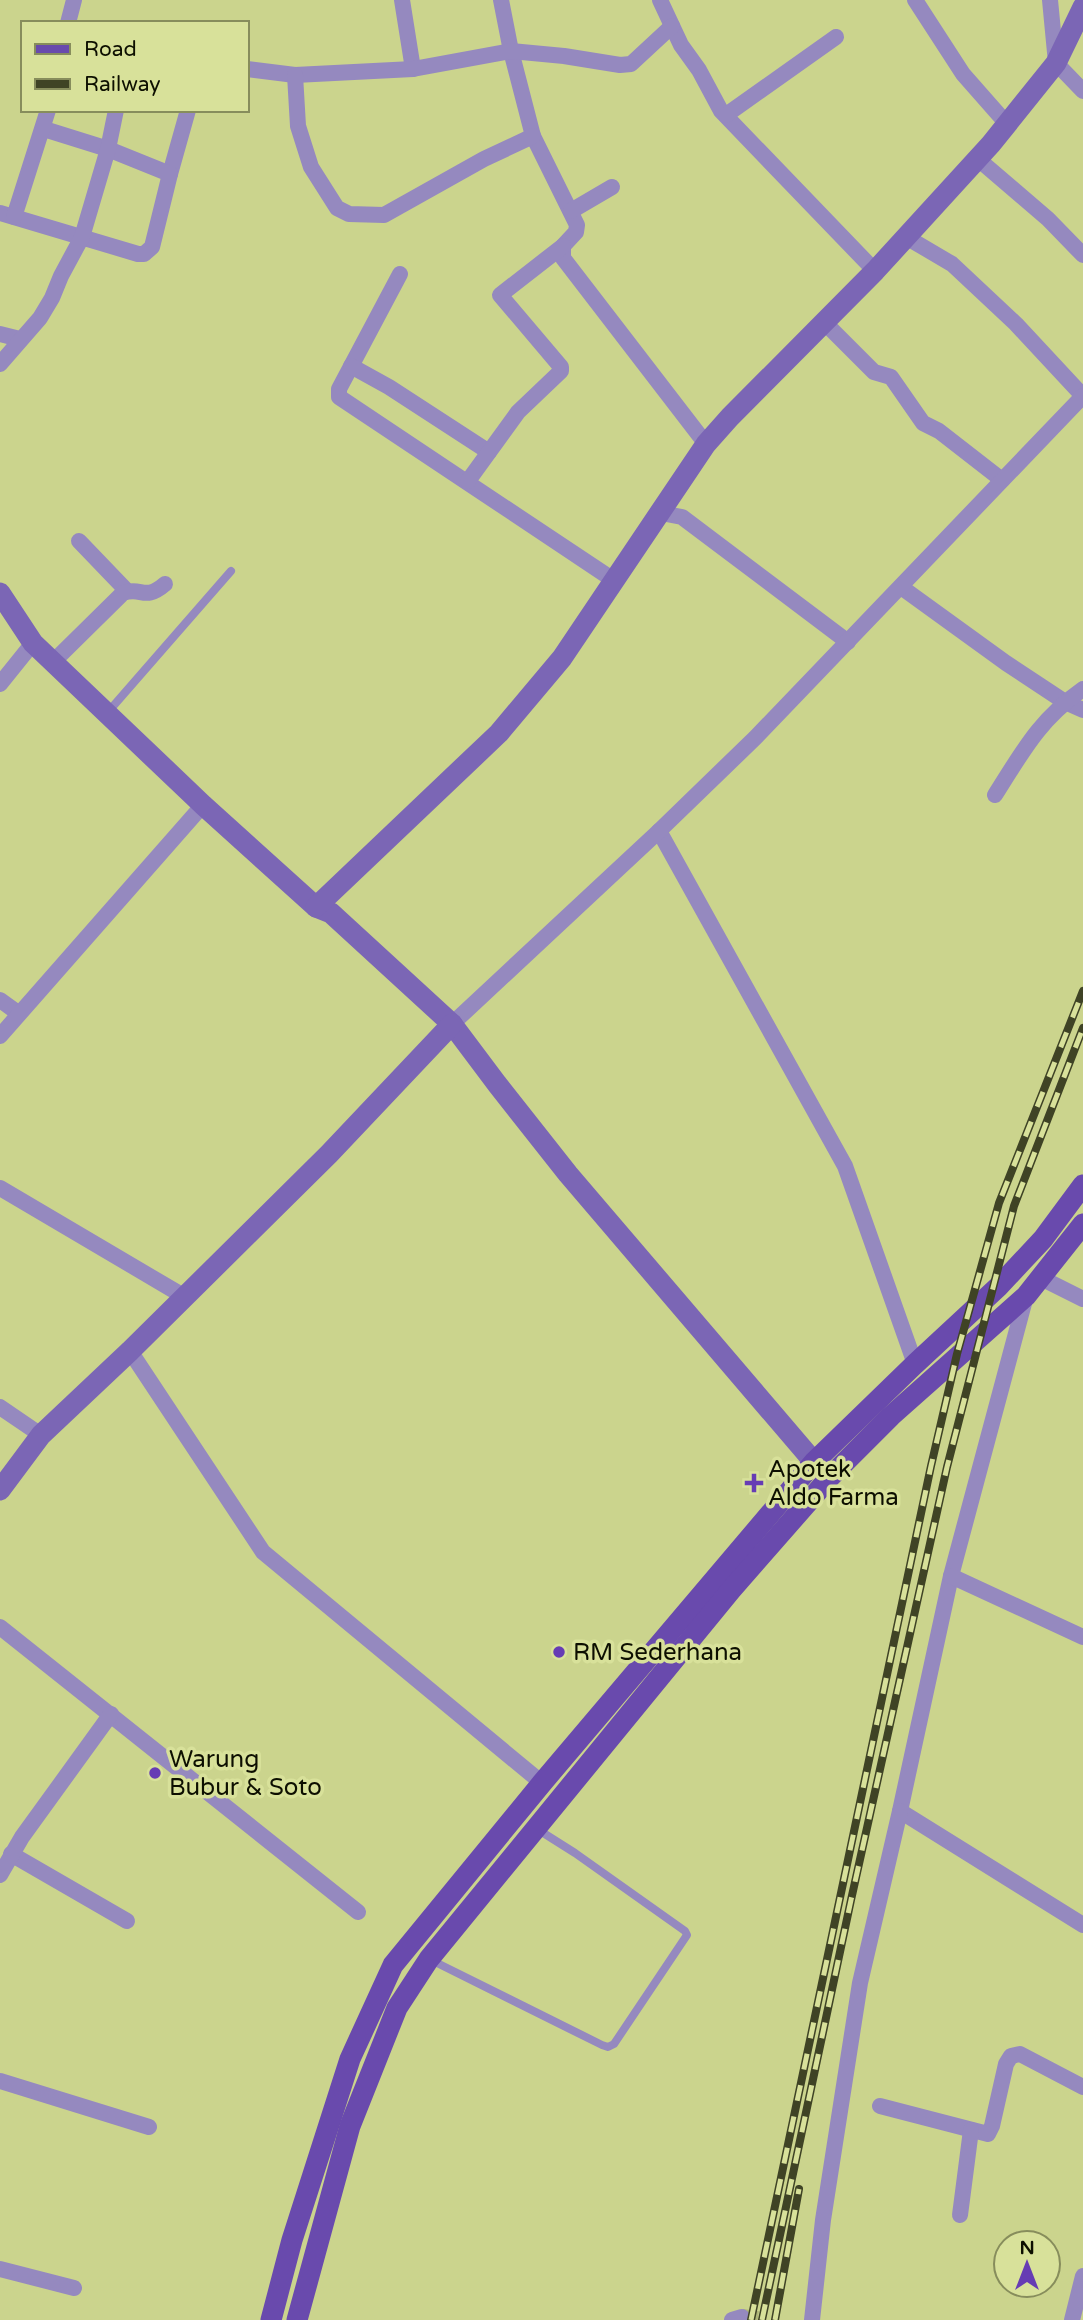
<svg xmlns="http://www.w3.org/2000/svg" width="1083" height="2320" font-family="'Varela Round',sans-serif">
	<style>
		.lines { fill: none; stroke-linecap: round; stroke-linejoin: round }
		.street-tunnel { stroke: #aeb678; stroke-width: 16; stroke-dasharray: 16 8; stroke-linecap: butt }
		.lane { stroke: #9589bf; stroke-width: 8 }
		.street { stroke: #9589bf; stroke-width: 16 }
		.secondary { stroke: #7b66b5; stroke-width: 21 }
		.primary { stroke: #694aad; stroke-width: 21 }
		.rail-casing { stroke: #3f4325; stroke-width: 8 }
		.rail { stroke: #d8e19a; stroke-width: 5; stroke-dasharray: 16; stroke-linecap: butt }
		.poi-dot { fill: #663cb4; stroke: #d8e19a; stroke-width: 2.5 }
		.labels { text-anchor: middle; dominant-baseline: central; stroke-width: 7; stroke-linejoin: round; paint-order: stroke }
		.poi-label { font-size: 24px; fill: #0d0f00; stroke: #d8e19a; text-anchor: start }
	</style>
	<rect width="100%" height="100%" fill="#cbd48d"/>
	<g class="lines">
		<polyline class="street-tunnel" points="742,2317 763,2320"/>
		<g class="lane">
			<polyline points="108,712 231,571"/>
			<polyline points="431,1960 602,2045 608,2047 614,2044 687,1935 685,1931 575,1853 537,1829"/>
		</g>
		<g class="street">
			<polyline points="402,0 413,69"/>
			<polyline points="501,0 511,51 533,136 577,225 576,232 563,246 563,258 706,444"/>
			<polyline points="660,0 681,45 699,70 721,111 875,271"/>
			<polyline points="915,0 963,74 1007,124"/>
			<polyline points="1050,0 1056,63 1083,91"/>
			<polyline points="68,23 74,0"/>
			<polyline points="247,69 295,75 413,69 511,51 564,56 620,65 631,64 672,26"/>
			<polyline points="295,75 298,126 311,167 337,208 349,214 384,215 484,159 533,136"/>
			<polyline points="726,115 836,37"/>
			<polyline points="978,159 1048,219 1083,255"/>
			<polyline points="170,174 188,110"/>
			<polyline points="571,211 612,187"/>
			<polyline points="0,213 138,254 144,254 152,247 170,174 108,149 44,129"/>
			<polyline points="14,217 48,110"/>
			<polyline points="906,237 952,264 1016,324 1083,396"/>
			<polyline points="400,274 339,389 339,397 615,581"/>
			<polyline points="824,322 874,372 891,377 923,423 939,431 1002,480"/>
			<polyline points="0,334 20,339"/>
			<polyline points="0,364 40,318 52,298 61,276 82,237 108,149 116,110"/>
			<polyline points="351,366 389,387 489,452"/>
			<polyline points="468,481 518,412 561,371 561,367 500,295 563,246"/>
			<polyline points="661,513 682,517 848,642"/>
			<polyline points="79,541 127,591"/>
			<polyline points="901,587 1006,663 1065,702 1083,710"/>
			<path d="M53 662 123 593C142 586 144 602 165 584"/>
			<polyline points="0,684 33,643"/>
			<path d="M995 795C1023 751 1039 720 1083 689"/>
			<polyline points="659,831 845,1166 915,1364"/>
			<polyline points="0,1000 18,1013"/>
			<polyline points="452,1024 659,831 755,738 1083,396"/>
			<polyline points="0,1036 203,805"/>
			<polyline points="0,1188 185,1297"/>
			<polyline points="1041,1278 1083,1299"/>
			<polyline points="1026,1296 951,1576 900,1811 1083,1925"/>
			<polyline points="130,1351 263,1552 542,1783"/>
			<polyline points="0,1407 41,1435"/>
			<polyline points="951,1576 1083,1637"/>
			<polyline points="0,1627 358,1912"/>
			<polyline points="11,1854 127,1921"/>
			<polyline points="0,1875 22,1837 111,1714"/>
			<polyline points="0,2081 149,2127"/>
			<polyline points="880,2106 988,2134 992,2126 1006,2064 1011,2056 1020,2054 1083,2087"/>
			<polyline points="960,2215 971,2130"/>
			<polyline points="0,2269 74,2288"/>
			<polyline points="732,2320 742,2317"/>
			<polyline points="812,2320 823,2220 860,1983 900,1811"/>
			<polyline points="1072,2320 1083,2276"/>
		</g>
		<g class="secondary">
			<polyline points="0,593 33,643 203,805 316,907 331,913 452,1024 497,1084 568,1174 814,1462"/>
			<polyline points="316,907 499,733 562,658 706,444 730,417 875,271 991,144 1056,63 1083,7"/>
			<polyline points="0,1490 41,1435 130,1351 329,1154 452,1024"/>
		</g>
		<g class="primary">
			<polyline points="271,2320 292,2240 350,2059 393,1965 542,1783 814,1462 915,1364 998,1287 1043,1239 1083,1185"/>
			<polyline points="297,2320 350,2126 397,2008 429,1959 731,1590 830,1477 891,1416 1026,1296 1083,1224"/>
		</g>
		<defs>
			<g id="rail">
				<polyline points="751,2320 931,1466 957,1354 999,1203 1083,991"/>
				<polyline points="762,2320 851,1900 947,1467 1014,1206 1083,1028"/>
				<polyline points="775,2320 799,2189"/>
			</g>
		</defs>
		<use href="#rail" class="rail-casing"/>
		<use href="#rail" class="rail"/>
	</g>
	<g class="poi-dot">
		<path d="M750.5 1472.5h7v7h7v7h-7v7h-7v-7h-7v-7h7z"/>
		<circle cx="559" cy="1652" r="7"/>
		<circle cx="155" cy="1773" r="7"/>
	</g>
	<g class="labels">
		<g class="poi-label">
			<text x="768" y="1469">Apotek<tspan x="768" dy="28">Aldo Farma</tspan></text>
			<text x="573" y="1652">RM Sederhana</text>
			<text x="169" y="1759">Warung<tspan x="169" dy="28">Bubur &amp; Soto</tspan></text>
		</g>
	</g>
	<rect x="21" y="21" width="228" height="91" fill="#d8e19a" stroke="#878d5c" stroke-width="2"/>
	<rect x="35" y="44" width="35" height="10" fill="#694aad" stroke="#878d5c" stroke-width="2"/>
	<text x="84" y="56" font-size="21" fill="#0d0f00">Road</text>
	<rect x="35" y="79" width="35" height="10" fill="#3f4325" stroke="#878d5c" stroke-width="2"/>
	<text x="84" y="91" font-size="21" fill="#0d0f00">Railway</text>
	<g transform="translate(1027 2264)"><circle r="33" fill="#d8e19a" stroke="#878d5c" stroke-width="2"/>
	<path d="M0-5L12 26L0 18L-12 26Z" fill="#663cb4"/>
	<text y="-10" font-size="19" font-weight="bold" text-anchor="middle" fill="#0d0f00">N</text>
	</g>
</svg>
